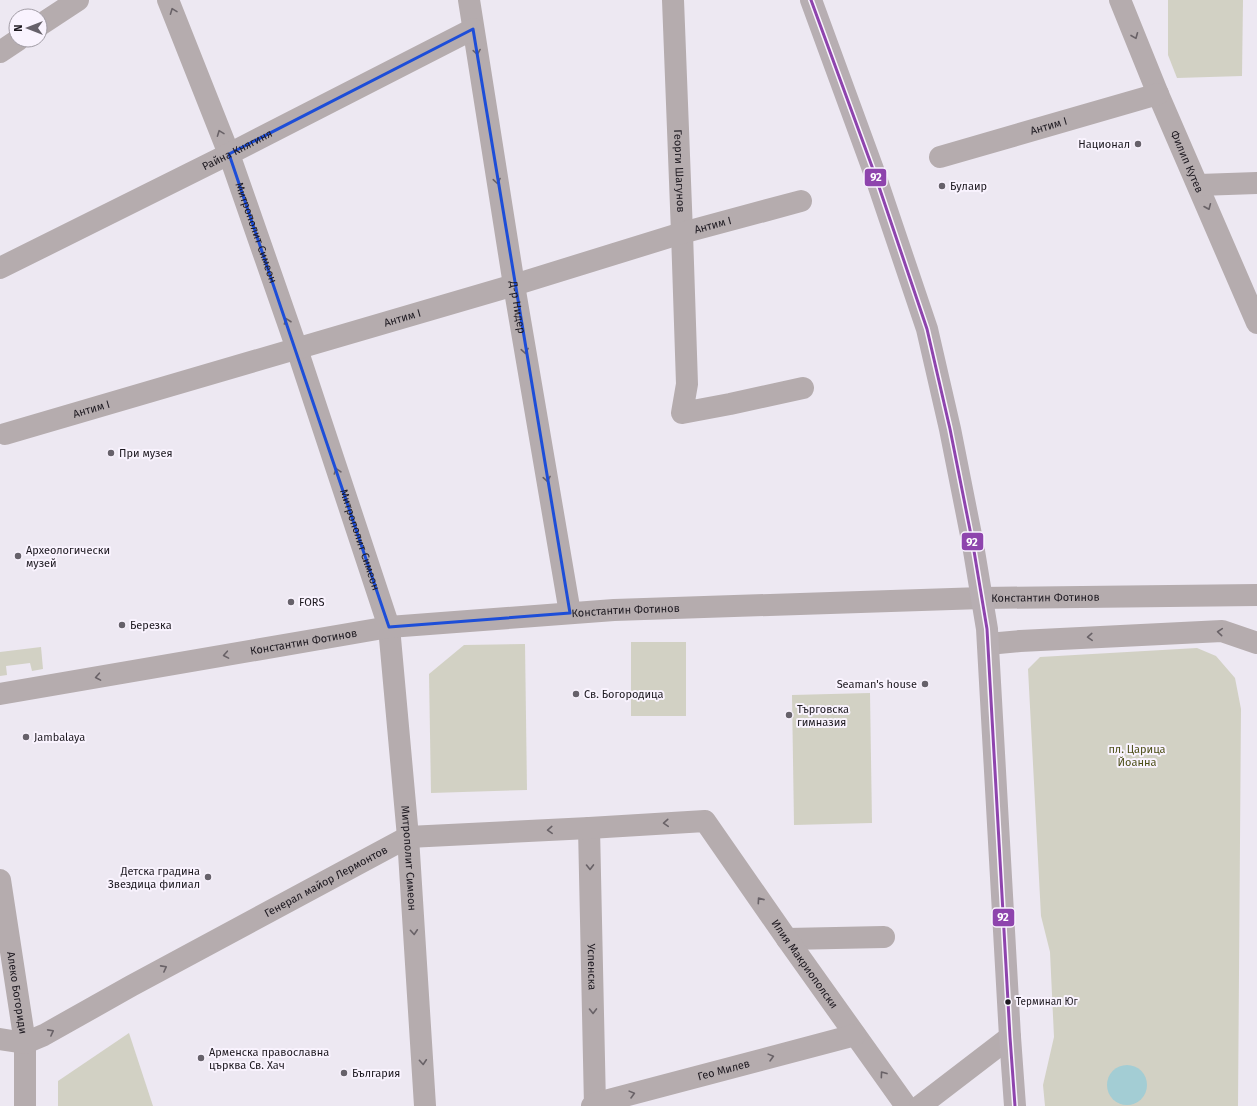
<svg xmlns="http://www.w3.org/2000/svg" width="1257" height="1106" font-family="'Fira Sans',sans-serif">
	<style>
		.green { fill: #d2d1c4 }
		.water { fill: #a3cdd4 }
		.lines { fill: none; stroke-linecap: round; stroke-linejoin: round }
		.minor { stroke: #b5acae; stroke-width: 22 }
		.major { stroke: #b7aeb2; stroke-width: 22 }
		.bus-1-casing { stroke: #f9f3fe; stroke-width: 6 }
		.bus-1 { stroke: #8e44ad; stroke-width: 3 }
		.oneway { stroke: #696267 }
		.marked { fill: none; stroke: #1d4ed8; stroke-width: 3; stroke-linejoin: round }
		.poi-dot { fill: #66616a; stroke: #f9f3fe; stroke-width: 1.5 }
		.bus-dot { fill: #1d1920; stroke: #f9f3fe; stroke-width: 1.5 }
		.labels { text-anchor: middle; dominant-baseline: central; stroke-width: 4; stroke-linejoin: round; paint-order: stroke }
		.bus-label { font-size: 10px; fill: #1d1920; stroke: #f9f3fe; text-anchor: start }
		.street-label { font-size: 11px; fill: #1d1920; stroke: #f9f3fe }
		.poi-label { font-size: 11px; fill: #1d1920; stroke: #f9f3fe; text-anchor: start }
		.park-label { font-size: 11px; fill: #4d4f19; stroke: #f9f3fe }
		.line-badge { stroke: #f9f3fe; stroke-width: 1.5 }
		.badge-label { font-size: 11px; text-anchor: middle; font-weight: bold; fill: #fff }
	</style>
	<rect width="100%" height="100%" fill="#ede8f2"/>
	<g class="green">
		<polygon points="1168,0 1243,0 1242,76 1177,78 1168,55"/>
		<rect x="631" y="642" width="55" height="74"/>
		<polygon points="525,644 527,790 431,793 429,674 464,645"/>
		<polygon points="41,647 43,669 32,671 30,663 6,666 7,675 0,676 0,652"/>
		<polygon points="1197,648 1216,656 1235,678 1241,709 1238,1106 1045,1106 1043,1085 1054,1037 1050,952 1041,916 1028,669 1040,657"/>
		<polygon points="870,693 872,823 794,825 792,695"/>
		<polygon points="129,1033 153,1106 58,1106 58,1081"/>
	</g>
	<circle class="water" cx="1127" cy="1085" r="20"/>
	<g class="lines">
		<g class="minor">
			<path id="s1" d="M168 0 229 154 297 349 389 627 408 837 425 1106"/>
			<path id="s2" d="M469 0 514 285 570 613"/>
			<path id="s3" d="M673 0 682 233 687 384 682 413 730 404 803 388"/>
			<path id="s4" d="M1120 0 1158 94 1257 323"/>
			<polyline points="40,25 78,0"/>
			<polyline points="0,52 18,40"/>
			<path id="s5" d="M940 157 1158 94"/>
			<polyline points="1199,185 1257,183"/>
			<path id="s6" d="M0 268 229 154 473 29"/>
			<path id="s7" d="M5 434 514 285 682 233 801 201"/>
			<polyline points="988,644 1020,641 1222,631 1257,643"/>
			<path id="s8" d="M0 694 389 627 614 610 982 598 1257 595"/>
			<path id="s9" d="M589 828 595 1106"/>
			<path id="s10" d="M0 880 25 1043V1106"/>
			<polyline points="787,939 884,937"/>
			<path id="s11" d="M0 1039 25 1043 44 1035 131 986 408 837 589 828 705 821 787 939 906 1106"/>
			<path id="s12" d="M592 1106 594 1104 855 1035"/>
			<polyline points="920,1106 1010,1037"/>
		</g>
		<polyline class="major" points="811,0 874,172 927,329 950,429 973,545 987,629 1010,1037 1015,1106"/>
		<defs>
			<polyline id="bus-1" points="811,0 874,172 927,329 950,429 973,545 987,629 1010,1037 1015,1106"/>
		</defs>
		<use href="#bus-1" class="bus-1-casing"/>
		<use href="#bus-1" class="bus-1"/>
	</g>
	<defs><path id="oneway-chevron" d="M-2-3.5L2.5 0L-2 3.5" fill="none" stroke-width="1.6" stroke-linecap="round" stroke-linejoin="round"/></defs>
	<g class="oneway">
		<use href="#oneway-chevron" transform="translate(173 11) rotate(-111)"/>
		<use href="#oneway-chevron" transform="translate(1135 36) rotate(68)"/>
		<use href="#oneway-chevron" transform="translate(477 52) rotate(81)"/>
		<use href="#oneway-chevron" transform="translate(220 133) rotate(-111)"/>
		<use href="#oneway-chevron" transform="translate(497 181) rotate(81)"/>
		<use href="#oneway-chevron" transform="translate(1208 207) rotate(67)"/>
		<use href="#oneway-chevron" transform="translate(287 321) rotate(-109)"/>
		<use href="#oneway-chevron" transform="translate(525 351) rotate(80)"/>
		<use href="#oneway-chevron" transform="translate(337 471) rotate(-108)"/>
		<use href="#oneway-chevron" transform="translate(547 479) rotate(80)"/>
		<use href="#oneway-chevron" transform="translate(1220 632) rotate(-175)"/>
		<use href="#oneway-chevron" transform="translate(1090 637) rotate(177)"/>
		<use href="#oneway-chevron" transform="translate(226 655) rotate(170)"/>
		<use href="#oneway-chevron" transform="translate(98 677) rotate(170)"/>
		<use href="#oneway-chevron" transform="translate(666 823) rotate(176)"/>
		<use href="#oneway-chevron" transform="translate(550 830) rotate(177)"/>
		<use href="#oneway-chevron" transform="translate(590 867) rotate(89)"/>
		<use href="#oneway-chevron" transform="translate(760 900) rotate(-125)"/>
		<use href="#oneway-chevron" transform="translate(414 932) rotate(86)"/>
		<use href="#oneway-chevron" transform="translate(164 968) rotate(-28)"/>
		<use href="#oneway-chevron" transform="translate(593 1011) rotate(89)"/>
		<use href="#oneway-chevron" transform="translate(51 1032) rotate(-28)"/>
		<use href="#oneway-chevron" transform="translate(771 1057) rotate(-15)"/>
		<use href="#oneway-chevron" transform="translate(423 1062) rotate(86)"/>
		<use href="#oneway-chevron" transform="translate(883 1074) rotate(-126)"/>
		<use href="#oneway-chevron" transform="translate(632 1094) rotate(-15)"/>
	</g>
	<path class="marked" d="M473 29 570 613 389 627 229 154Z"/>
	<g class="poi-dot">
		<circle cx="1138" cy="144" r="4"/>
		<circle cx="942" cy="186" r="4"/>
		<circle cx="111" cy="453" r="4"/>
		<circle cx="18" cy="556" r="4"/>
		<circle cx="291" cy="602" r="4"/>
		<circle cx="122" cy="625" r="4"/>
		<circle cx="925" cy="684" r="4"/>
		<circle cx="576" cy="694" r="4"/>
		<circle cx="789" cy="715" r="4"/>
		<circle cx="26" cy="737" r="4"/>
		<circle cx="208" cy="877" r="4"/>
		<circle cx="201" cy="1058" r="4"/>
		<circle cx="344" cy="1073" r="4"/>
	</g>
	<circle class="bus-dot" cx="1008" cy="1002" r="3.5"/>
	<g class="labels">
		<g class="bus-label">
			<text x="1016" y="1002">Терминал Юг</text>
		</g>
		<g class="street-label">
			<text stroke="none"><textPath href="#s5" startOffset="113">Антим I</textPath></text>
			<text stroke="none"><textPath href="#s6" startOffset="265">Райна Княгиня</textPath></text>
			<text stroke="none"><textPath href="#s4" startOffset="175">Филип Кутев</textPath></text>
			<text stroke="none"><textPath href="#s3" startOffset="171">Георги Шагунов</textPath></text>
			<text stroke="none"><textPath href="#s7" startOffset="738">Антим I</textPath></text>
			<text stroke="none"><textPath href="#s1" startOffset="249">Митрополит Симеон</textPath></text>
			<text stroke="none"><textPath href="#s2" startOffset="311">Д-р Нидер</textPath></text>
			<text stroke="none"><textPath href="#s7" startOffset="414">Антим I</textPath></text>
			<text stroke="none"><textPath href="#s7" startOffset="90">Антим I</textPath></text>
			<text stroke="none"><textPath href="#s1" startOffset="573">Митрополит Симеон</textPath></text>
			<text stroke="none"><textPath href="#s8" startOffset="1052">Константин Фотинов</textPath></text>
			<text stroke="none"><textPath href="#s8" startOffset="632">Константин Фотинов</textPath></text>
			<text stroke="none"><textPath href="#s8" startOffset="308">Константин Фотинов</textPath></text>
			<text stroke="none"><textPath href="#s1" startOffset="897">Митрополит Симеон</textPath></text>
			<text stroke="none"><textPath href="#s11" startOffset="367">Генерал майор Лермонтов</textPath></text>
			<text stroke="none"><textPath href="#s11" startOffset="932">Илия Макриополски</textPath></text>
			<text stroke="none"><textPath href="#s9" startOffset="139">Успенска</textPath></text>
			<text stroke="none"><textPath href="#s10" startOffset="114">Алеко Богориди</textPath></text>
			<text stroke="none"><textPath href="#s12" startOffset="137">Гео Милев</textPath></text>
		</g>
		<g class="poi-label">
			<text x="1130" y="144" text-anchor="end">Национал</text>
			<text x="950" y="186">Булаир</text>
			<text x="119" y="453">При музея</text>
			<text x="26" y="550">Археологически<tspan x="26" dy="13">музей</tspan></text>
			<text x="299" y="602">FORS</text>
			<text x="130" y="625">Березка</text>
			<text x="917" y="684" text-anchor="end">Seaman's house</text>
			<text x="584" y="694">Св. Богородица</text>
			<text x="797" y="709">Търговска<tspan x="797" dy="13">гимназия</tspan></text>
			<text x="34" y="737">Jambalaya</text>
			<text x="200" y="871" text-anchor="end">Детска градина<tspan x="200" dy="13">Звездица филиал</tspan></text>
			<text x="209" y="1052">Арменска православна<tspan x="209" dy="13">църква Св. Хач</tspan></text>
			<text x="352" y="1073">България</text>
		</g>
		<g class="park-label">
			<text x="1137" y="749">пл. Царица<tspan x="1137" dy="13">Йоанна</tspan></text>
		</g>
	</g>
	<g class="line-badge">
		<rect x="864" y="168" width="23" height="19" rx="4" fill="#8e44ad"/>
		<rect x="961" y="532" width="23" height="19" rx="4" fill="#8e44ad"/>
		<rect x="992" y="908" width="23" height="19" rx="4" fill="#8e44ad"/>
	</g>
	<g class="badge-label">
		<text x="876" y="181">92</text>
		<text x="972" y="546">92</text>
		<text x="1003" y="921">92</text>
	</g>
	<g transform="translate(28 28) rotate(270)"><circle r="19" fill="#f9f3fe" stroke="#a19ca5"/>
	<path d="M0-3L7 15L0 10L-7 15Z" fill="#66616a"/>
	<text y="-6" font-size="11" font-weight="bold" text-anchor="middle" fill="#1d1920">N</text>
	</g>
</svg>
